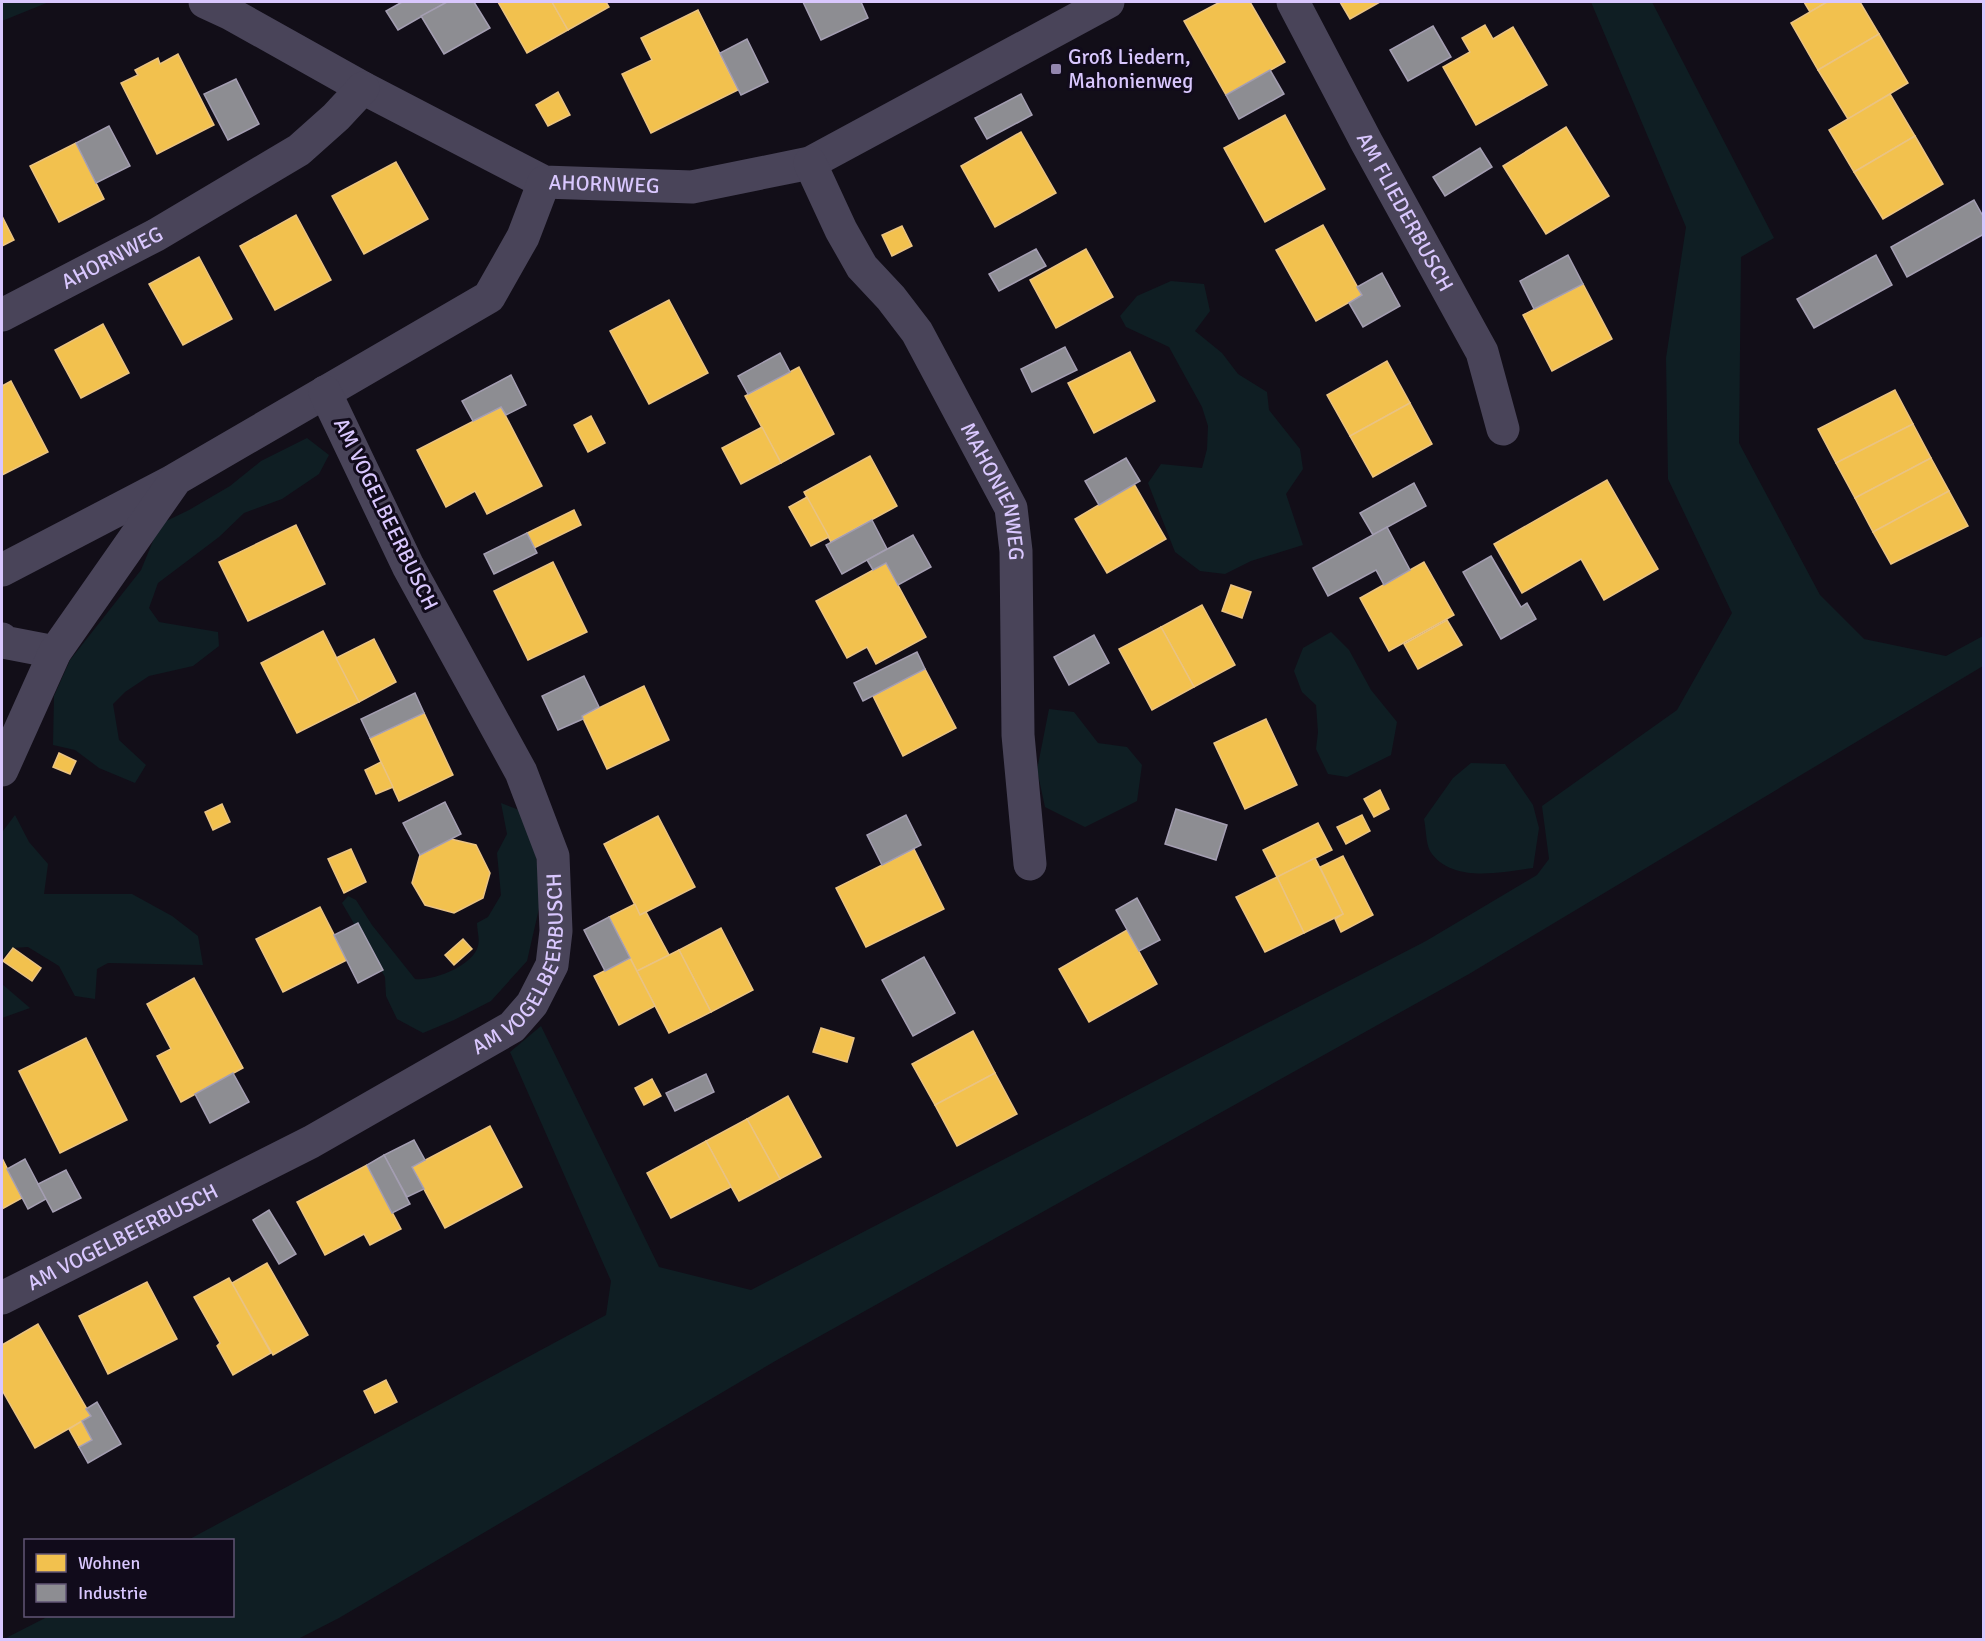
<svg xmlns="http://www.w3.org/2000/svg" width="1985" height="1641" font-family="Signika,sans-serif">
	<style>
		.green { fill: #0f1e23 }
		.homes { fill: #f2c14e; stroke: #eac383; stroke-width: 1.5 }
		.industry { fill: #8d8d92; stroke: #a49eb2; stroke-width: 1.5 }
		.lines { fill: none; stroke-linecap: round; stroke-linejoin: round }
		.minor { stroke: #494459; stroke-width: 33 }
		.poi-dot { fill: #9386ae; stroke: #110b1b; stroke-width: 2 }
		.labels { text-anchor: middle; dominant-baseline: central; stroke-width: 6; stroke-linejoin: round; paint-order: stroke }
		.poi-label { font-size: 21px; fill: #d9c7fe; stroke: #110b1b; text-anchor: start }
		.street-label { font-size: 21px; fill: #d9c7fe; stroke: #110b1b }
	</style>
	<rect width="100%" height="100%" fill="#120e18"/>
	<g class="green">
		<polygon points="2,2 49,2 2,21"/>
		<polygon points="1591,2 1652,2 1774,238 1741,257 1739,443 1820,595 1864,639 1946,656 1983,636 1983,666 1469,974 777,1360 339,1618 298,1639 4,1639 49,1616 232,1616 232,1540 188,1540 606,1315 611,1281 510,1052 541,1026 659,1267 751,1290 1426,941 1537,875 1549,859 1542,806 1677,710 1732,613 1668,479 1666,358 1686,227"/>
		<polygon points="1171,281 1204,284 1210,311 1195,331 1222,353 1238,374 1267,392 1269,410 1300,449 1303,469 1286,494 1303,545 1251,561 1225,574 1200,571 1175,552 1148,483 1161,464 1202,468 1207,449 1208,426 1202,407 1169,347 1126,327 1120,316 1137,296"/>
		<polygon points="307,438 329,455 319,474 282,499 244,513 219,537 158,583 149,608 159,622 218,632 219,646 193,666 149,676 125,692 113,704 119,740 146,765 135,783 99,768 75,750 53,745 54,696 70,660 141,570 160,524 189,510 230,486 261,461"/>
		<polygon points="1331,632 1349,650 1371,690 1397,722 1391,755 1347,777 1328,774 1316,749 1318,732 1316,705 1302,692 1294,671 1303,648"/>
		<polygon points="1049,709 1074,712 1098,743 1127,747 1142,765 1137,801 1085,827 1045,807 1037,770"/>
		<path d="M1471 763 1505 764 1533 805 1539 828 1533 868C1502 872 1451 884 1430 851 1426 844 1426 828 1424 819L1453 778Z"/>
		<path d="M501 803 527 813 535 838 540 904 527 961 491 1001 454 1020 423 1033 397 1019 386 996 385 977 342 903 348 896 356 900 372 925 415 979C433 981 473 966 478 946 480 940 477 930 477 923L488 917 501 895 497 853 507 834Z"/>
		<polygon points="15,815 29,842 48,864 44,894 132,894 172,916 198,936 203,965 108,963 97,969 95,999 75,996 59,966 28,947 12,948 2,958 2,841 3,831"/>
		<polygon points="2,984 30,1008 2,1018"/>
	</g>
	<g class="homes">
		<polygon points="498,2 552,2 568,30 527,53"/>
		<polygon points="552,2 606,2 609,7 568,30"/>
		<polygon points="1220,2 1250,2 1285,62 1226,95 1184,21"/>
		<polygon points="1340,2 1380,2 1350,19"/>
		<polygon points="1804,2 1827,2 1810,12"/>
		<polygon points="1827,2 1860,2 1879,34 1818,70 1791,23"/>
		<polygon points="698,10 738,90 651,133 622,74 652,60 641,38"/>
		<polygon points="1485,25 1493,39 1513,27 1547,85 1476,125 1443,67 1470,52 1462,38"/>
		<polygon points="1879,34 1908,83 1848,119 1818,70"/>
		<polygon points="178,54 214,125 157,154 121,83 138,75 135,70 158,58 160,64"/>
		<polygon points="558,92 570,115 548,126 536,105"/>
		<polygon points="1890,94 1915,136 1854,172 1829,130"/>
		<polygon points="1285,115 1325,189 1265,222 1224,148"/>
		<polygon points="1566,127 1609,196 1546,234 1503,166"/>
		<polygon points="1021,132 1056,193 995,227 961,166"/>
		<polygon points="1915,136 1943,184 1883,219 1854,172"/>
		<polygon points="76,143 104,199 59,222 30,166"/>
		<polygon points="396,162 428,219 364,254 332,196"/>
		<polygon points="296,215 331,280 275,310 240,246"/>
		<polygon points="2,216 14,240 2,246"/>
		<polygon points="1323,225 1362,295 1316,321 1276,250"/>
		<polygon points="902,226 912,246 892,256 882,235"/>
		<polygon points="1086,249 1113,297 1056,328 1030,280"/>
		<polygon points="199,257 232,319 183,345 149,284"/>
		<polygon points="1583,284 1612,339 1552,371 1523,315"/>
		<polygon points="669,300 708,373 649,404 610,331"/>
		<polygon points="103,324 129,373 81,398 55,350"/>
		<polygon points="1130,352 1155,401 1094,433 1068,383"/>
		<polygon points="1387,361 1410,403 1350,436 1327,395"/>
		<polygon points="799,367 834,434 781,463 745,396"/>
		<polygon points="11,381 48,452 2,475 2,386"/>
		<polygon points="1895,390 1913,424 1836,463 1818,429"/>
		<polygon points="1410,403 1432,444 1373,477 1350,436"/>
		<polygon points="501,407 542,486 487,514 475,491 446,507 417,450"/>
		<polygon points="591,416 605,443 588,452 574,425"/>
		<polygon points="1913,424 1931,458 1855,498 1836,463"/>
		<polygon points="762,427 781,463 741,484 722,448"/>
		<polygon points="870,456 897,506 831,542 804,492"/>
		<polygon points="1931,458 1949,491 1873,532 1855,498"/>
		<polygon points="1607,480 1658,569 1604,600 1581,559 1522,593 1494,544"/>
		<polygon points="1134,484 1166,539 1107,573 1075,519"/>
		<polygon points="1949,491 1968,526 1891,564 1873,532"/>
		<polygon points="807,497 829,537 811,546 789,507"/>
		<polygon points="574,510 581,525 534,548 527,533"/>
		<polygon points="296,525 325,584 248,621 219,562"/>
		<polygon points="553,562 587,632 528,660 494,591"/>
		<polygon points="1424,562 1454,615 1389,651 1360,598"/>
		<polygon points="886,563 926,637 876,664 867,647 847,658 816,601"/>
		<polygon points="1231,585 1251,592 1242,618 1222,611"/>
		<polygon points="1202,605 1235,665 1194,687 1161,627"/>
		<polygon points="1447,620 1462,645 1418,669 1404,644"/>
		<polygon points="1161,627 1194,687 1152,710 1119,649"/>
		<polygon points="323,631 359,702 297,733 261,663"/>
		<polygon points="374,639 396,682 359,702 336,658"/>
		<polygon points="925,669 956,728 903,756 873,696"/>
		<polygon points="644,686 669,740 607,769 582,716"/>
		<polygon points="424,713 453,775 399,801 370,738"/>
		<polygon points="1266,719 1297,785 1245,809 1214,743"/>
		<polygon points="59,753 76,761 70,774 53,767"/>
		<polygon points="381,762 393,787 376,794 365,770"/>
		<polygon points="1380,790 1389,809 1374,817 1364,799"/>
		<polygon points="222,804 230,822 213,830 205,812"/>
		<polygon points="1362,815 1370,831 1346,844 1337,827"/>
		<polygon points="658,816 695,887 640,915 604,844"/>
		<polygon points="1318,823 1332,850 1277,877 1263,850"/>
		<polygon points="451,839 476,845 490,873 483,898 454,913 425,905 412,883 420,855"/>
		<polygon points="351,849 366,882 344,893 328,859"/>
		<polygon points="914,849 944,909 866,947 836,888"/>
		<polygon points="1343,856 1373,915 1341,932 1335,919 1343,914 1320,867"/>
		<polygon points="1315,858 1343,914 1304,933 1277,877"/>
		<polygon points="1277,877 1304,933 1265,952 1236,897"/>
		<polygon points="635,904 640,915 646,912 669,955 637,971 609,917"/>
		<polygon points="320,907 347,960 283,992 256,939"/>
		<polygon points="721,928 753,990 711,1012 679,950"/>
		<polygon points="1127,930 1157,984 1089,1022 1059,969"/>
		<polygon points="463,939 472,949 454,965 445,955"/>
		<polygon points="13,948 41,968 32,981 3,961"/>
		<polygon points="679,950 711,1012 669,1033 637,971"/>
		<polygon points="630,958 655,1006 619,1025 594,976"/>
		<polygon points="194,978 243,1068 181,1102 157,1056 171,1049 147,1004"/>
		<polygon points="821,1028 854,1038 847,1062 813,1052"/>
		<polygon points="973,1031 995,1073 935,1105 912,1064"/>
		<polygon points="86,1038 127,1120 60,1153 19,1071"/>
		<polygon points="995,1073 1017,1114 957,1146 935,1105"/>
		<polygon points="652,1079 661,1096 644,1105 635,1088"/>
		<polygon points="788,1096 821,1157 780,1179 747,1119"/>
		<polygon points="747,1119 780,1179 739,1201 706,1141"/>
		<polygon points="490,1126 522,1187 445,1228 412,1167"/>
		<polygon points="706,1141 731,1187 671,1218 647,1173"/>
		<polygon points="2,1158 22,1198 2,1209"/>
		<polygon points="367,1165 401,1229 370,1245 364,1234 325,1255 297,1202"/>
		<polygon points="267,1263 308,1335 273,1355 232,1283"/>
		<polygon points="229,1278 271,1353 233,1375 217,1346 220,1343 194,1297"/>
		<polygon points="147,1282 177,1339 108,1374 79,1316"/>
		<polygon points="38,1324 91,1416 35,1448 2,1390 2,1345"/>
		<polygon points="386,1380 397,1402 375,1413 364,1391"/>
		<polygon points="82,1421 92,1440 79,1447 69,1429"/>
	</g>
	<g class="industry">
		<polygon points="402,2 447,2 398,30 386,11"/>
		<polygon points="447,2 474,2 490,28 444,54 421,16"/>
		<polygon points="803,2 861,2 868,18 821,40"/>
		<polygon points="1433,26 1451,57 1408,81 1390,50"/>
		<polygon points="747,39 768,82 741,95 720,53"/>
		<polygon points="1270,70 1284,94 1239,119 1226,95"/>
		<polygon points="236,79 259,124 228,140 204,94"/>
		<polygon points="1021,94 1032,115 987,139 975,118"/>
		<polygon points="109,126 130,166 96,183 76,143"/>
		<polygon points="1480,148 1492,167 1445,196 1433,177"/>
		<polygon points="1974,200 1984,218 1984,234 1907,277 1891,247"/>
		<polygon points="1036,249 1046,266 999,291 989,274"/>
		<polygon points="1568,255 1583,284 1534,309 1520,281"/>
		<polygon points="1876,255 1892,285 1814,328 1797,299"/>
		<polygon points="1382,273 1400,306 1363,327 1349,303 1362,295 1357,287"/>
		<polygon points="1065,347 1077,370 1032,392 1021,369"/>
		<polygon points="780,353 790,372 748,394 738,376"/>
		<polygon points="511,375 526,405 506,415 501,407 473,421 462,401"/>
		<polygon points="1126,458 1140,481 1099,505 1085,481"/>
		<polygon points="1414,483 1426,506 1373,535 1360,513"/>
		<polygon points="872,520 887,549 842,574 826,545"/>
		<polygon points="1387,527 1410,570 1384,585 1376,570 1328,596 1313,568"/>
		<polygon points="527,533 537,553 494,574 484,554"/>
		<polygon points="913,535 931,567 898,585 886,563 873,570 867,560"/>
		<polygon points="1491,556 1521,607 1527,603 1536,619 1501,639 1463,572"/>
		<polygon points="1094,635 1109,663 1069,685 1054,657"/>
		<polygon points="917,652 925,669 863,701 854,683"/>
		<polygon points="584,676 599,707 582,716 583,719 558,730 542,696"/>
		<polygon points="415,693 424,713 370,738 361,719"/>
		<polygon points="445,802 461,834 420,855 403,823"/>
		<polygon points="1176,809 1227,825 1216,860 1165,844"/>
		<polygon points="906,815 921,845 882,865 867,835"/>
		<polygon points="1137,898 1160,940 1139,951 1116,910"/>
		<polygon points="609,917 630,958 605,971 584,930"/>
		<polygon points="358,923 383,970 358,983 334,935"/>
		<polygon points="924,957 955,1013 913,1036 882,980"/>
		<polygon points="233,1073 249,1102 210,1123 195,1094"/>
		<polygon points="706,1074 714,1092 675,1111 666,1093"/>
		<polygon points="414,1140 425,1160 412,1167 424,1189 407,1197 384,1155"/>
		<polygon points="384,1155 410,1204 392,1213 367,1165"/>
		<polygon points="25,1159 46,1199 28,1209 7,1169"/>
		<polygon points="66,1170 81,1198 53,1212 38,1184"/>
		<polygon points="269,1210 296,1254 279,1264 253,1220"/>
		<polygon points="97,1402 121,1444 88,1463 79,1447 92,1440 82,1421 91,1416 86,1409"/>
	</g>
	<g class="lines">
		<g class="minor">
			<path id="s1" d="M205 2 231 14 363 88 544 182 692 187 810 163 1108 2"/>
			<path id="s2" d="M1293 2 1367 143 1482 352 1503 429"/>
			<path id="s3" d="M810 163 841 230 862 267 891 298 917 332 1011 508 1016 551 1018 735 1030 864"/>
			<path id="s4" d="M2 315 156 235 299 150 336 117 363 88"/>
			<polyline points="2,570 173,481"/>
			<polyline points="2,639 3,642 55,652"/>
			<polyline points="2,770 55,652 176,479 489,297 523,237 544,182"/>
			<path id="s5" d="M2 1298 311 1142 512 1027 532 1004 552 965 556 931 553 856 521 772 408 566 325 392"/>
		</g>
	</g>
	<rect class="poi-dot" x="1050" y="63" width="12" height="12" rx="3"/>
	<g class="labels">
		<g class="poi-label">
			<text x="1068" y="57">Groß Liedern,<tspan x="1068" dy="24">Mahonienweg</tspan></text>
		</g>
		<g class="street-label">
			<text stroke="none"><textPath href="#s1" startOffset="444">AHORNWEG</textPath></text>
			<text stroke="none"><textPath href="#s2" startOffset="238">AM FLIEDERBUSCH</textPath></text>
			<text stroke="none"><textPath href="#s4" startOffset="124">AHORNWEG</textPath></text>
			<text stroke="none"><textPath href="#s3" startOffset="380">MAHONIENWEG</textPath></text>
			<text transform="translate(386 514) rotate(64)">AM VOGELBEERBUSCH</text>
			<text stroke="none"><textPath href="#s5" startOffset="639">AM VOGELBEERBUSCH</textPath></text>
			<text stroke="none"><textPath href="#s5" startOffset="135">AM VOGELBEERBUSCH</textPath></text>
		</g>
	</g>
	<rect width="1985" height="1641" fill="none" stroke="#d9c7fe" stroke-width="6"/>
	<rect x="24" y="1539" width="210" height="78" fill="#110b1b" stroke="#615676" stroke-width="1.5"/>
	<rect x="36" y="1554" width="30" height="18" fill="#f2c14e" stroke="#615676" stroke-width="1.5"/>
	<text x="78" y="1569" font-size="18" fill="#d9c7fe">Wohnen</text>
	<rect x="36" y="1584" width="30" height="18" fill="#8d8d92" stroke="#615676" stroke-width="1.5"/>
	<text x="78" y="1599" font-size="18" fill="#d9c7fe">Industrie</text>
</svg>
